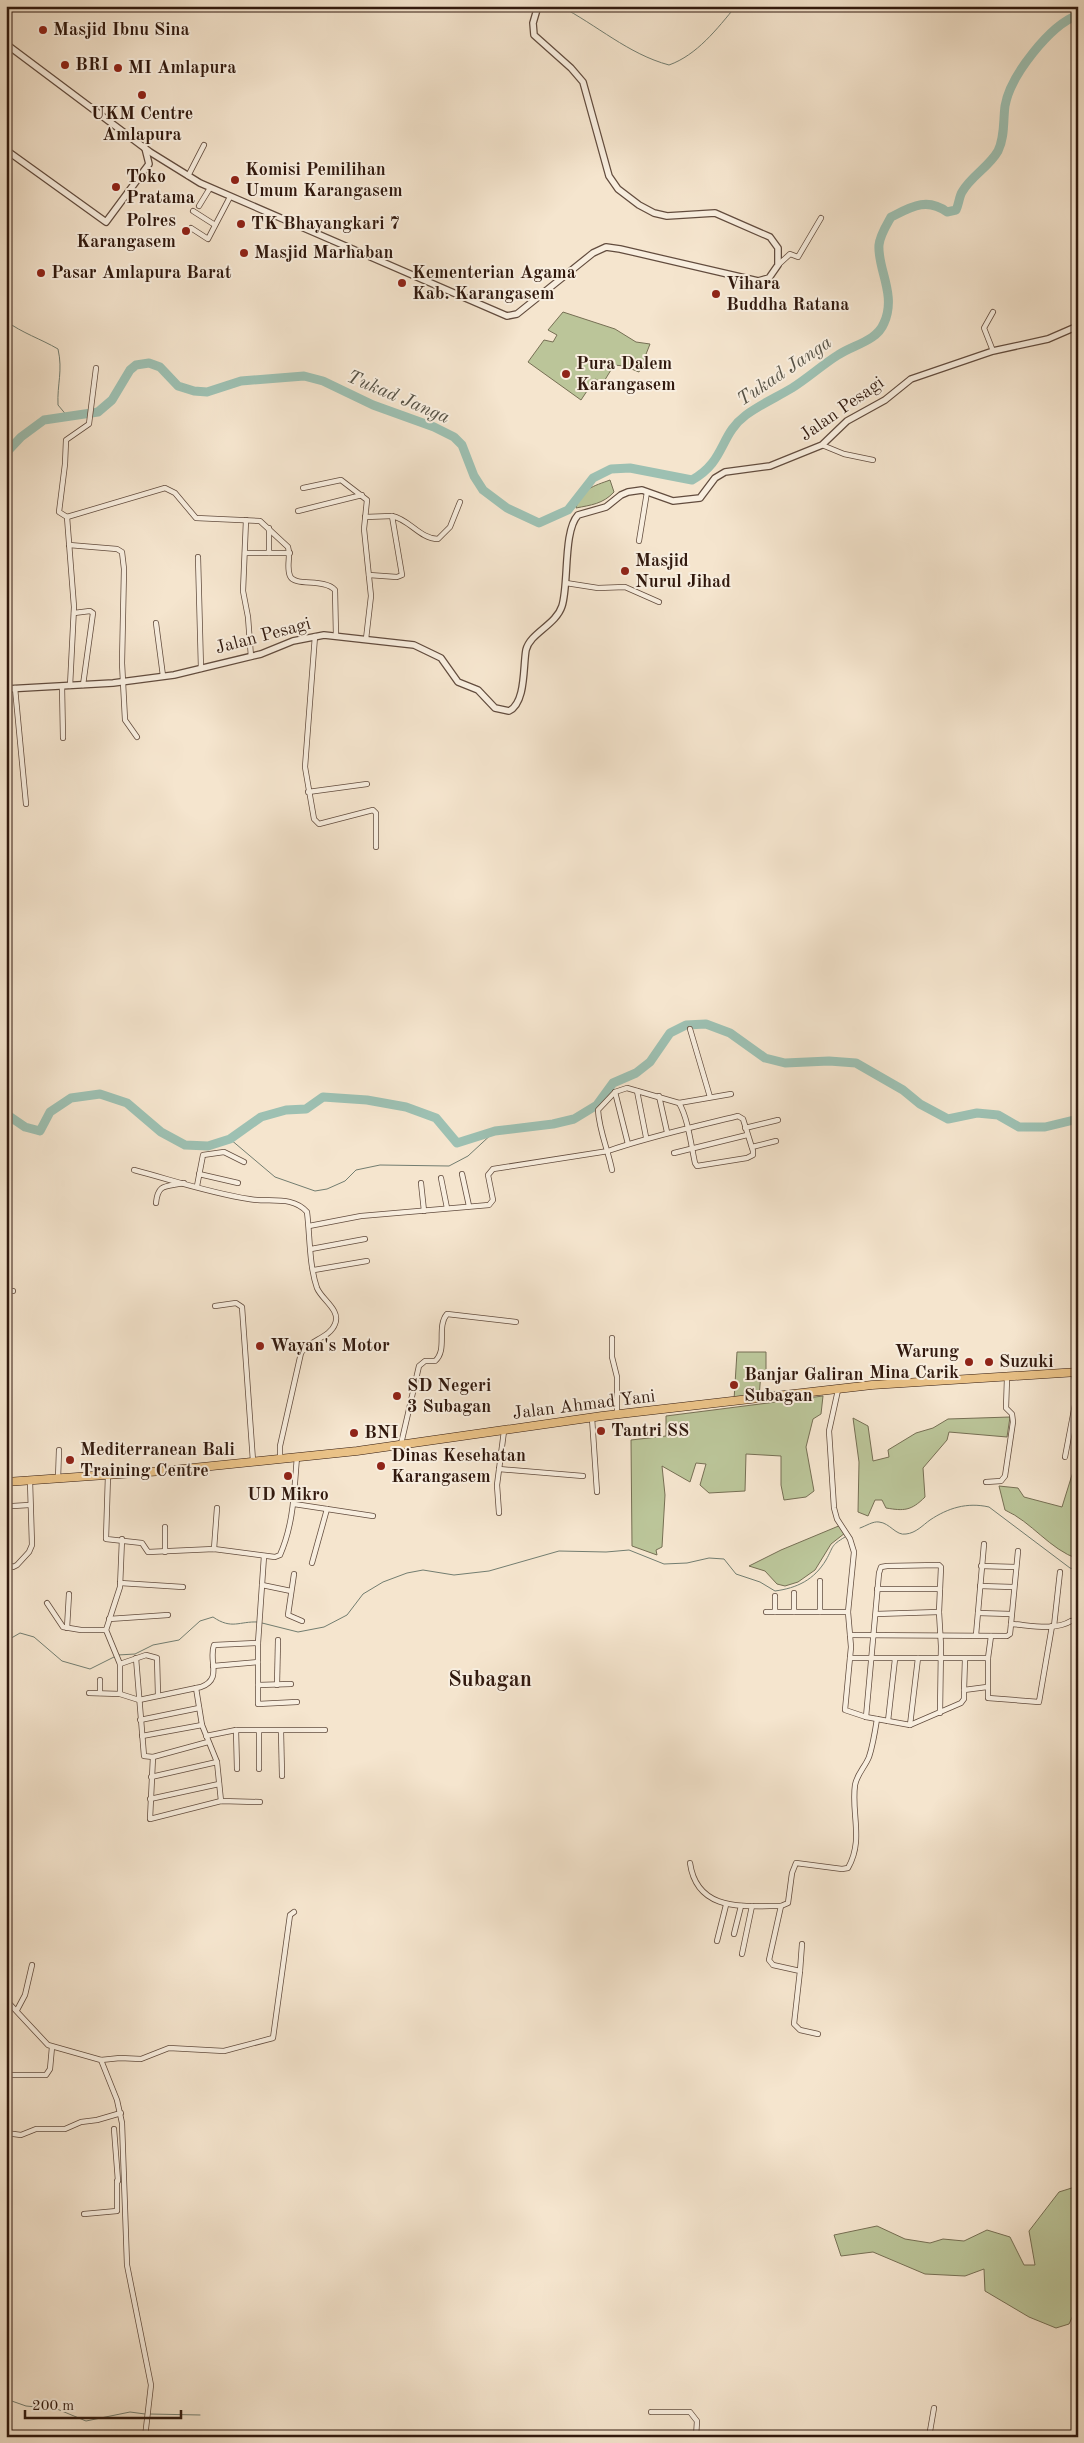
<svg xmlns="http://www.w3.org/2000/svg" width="1084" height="2443" font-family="'Old Standard TT',serif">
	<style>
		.green { fill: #bbc599; stroke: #766f54 }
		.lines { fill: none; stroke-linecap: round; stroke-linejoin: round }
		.stream { stroke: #727d70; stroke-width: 1 }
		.river { stroke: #9dc0b2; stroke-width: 9 }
		.minor-casing { stroke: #624c3e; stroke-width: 6 }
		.tertiary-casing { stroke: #624c3e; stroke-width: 8 }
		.trunk-casing { stroke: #31190e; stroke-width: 9 }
		.minor { stroke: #f8eedf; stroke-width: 4.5 }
		.tertiary { stroke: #f8eedf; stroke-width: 5.5 }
		.trunk { stroke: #eac287; stroke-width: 8 }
		.poi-dot { fill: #8f2418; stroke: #f8eedf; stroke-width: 2 }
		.labels { text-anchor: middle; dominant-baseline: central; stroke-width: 4; stroke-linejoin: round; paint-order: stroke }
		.poi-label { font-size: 18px; font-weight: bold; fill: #31190e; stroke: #f8eedf; text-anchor: start }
		.street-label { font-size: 18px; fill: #31190e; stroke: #f8eedf }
		.water-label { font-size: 19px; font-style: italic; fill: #575347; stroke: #f8eedf }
		.district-label { font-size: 22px; font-weight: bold; fill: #31190e; stroke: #f8eedf }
	</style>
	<rect width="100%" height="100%" fill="#f5e5ce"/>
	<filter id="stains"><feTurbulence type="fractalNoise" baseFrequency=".004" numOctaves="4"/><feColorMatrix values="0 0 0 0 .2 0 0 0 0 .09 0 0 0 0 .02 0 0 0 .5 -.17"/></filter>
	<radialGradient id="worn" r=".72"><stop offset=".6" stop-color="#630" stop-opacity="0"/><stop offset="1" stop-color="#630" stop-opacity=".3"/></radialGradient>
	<g class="green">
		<polygon points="563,312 615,329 636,342 650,344 639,372 624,366 614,365 603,383 595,379 581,400 528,362 544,340 553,342 557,335 548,330"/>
		<path d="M610 480 614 492C603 504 591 505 576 508 580 489 594 486 610 480Z"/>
		<polygon points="737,1352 766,1352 766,1371 761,1372 759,1398 734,1400"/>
		<polygon points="823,1396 821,1414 813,1419 806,1447 814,1491 806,1497 784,1500 781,1485 781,1456 746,1454 745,1491 709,1493 700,1485 706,1464 696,1463 690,1482 662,1466 665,1495 662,1547 656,1550 657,1555 632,1546 631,1440 666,1436 666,1416"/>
		<path d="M1010 1417 1007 1437 949 1432 947 1440 923 1468 925 1497C911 1511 904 1511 886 1508L882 1500H875L868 1516 858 1512 859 1462 853 1418 868 1426 873 1461 889 1457 888 1450 916 1433 933 1428 948 1419Z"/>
		<path d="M1076 1462H1078V1559C1049 1549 1032 1522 1005 1510L999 1486 1018 1488 1024 1497 1062 1507Z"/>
		<polygon points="841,1525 845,1533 831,1544 815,1570 798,1582 785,1586 777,1584 765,1571 749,1566 781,1550"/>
		<polygon points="1078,2186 1078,2268 1076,2271 1078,2305 1069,2324 1056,2328 1029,2317 985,2291 984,2269 965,2276 925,2274 873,2252 841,2256 834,2235 877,2226 905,2239 930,2243 943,2239 964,2241 987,2230 1010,2237 1024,2265 1035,2265 1029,2231 1059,2192"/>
	</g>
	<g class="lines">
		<g class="stream">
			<polyline points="470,6 474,8 481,6"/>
			<path d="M560 6C597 25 628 54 669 65 697 55 717 29 736 6"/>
			<path d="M6 321C22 333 41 339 58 349 63 371 57 384 58 405L68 417"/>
			<polyline points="230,1139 275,1177 315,1191 327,1189 345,1181 356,1170 380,1165 449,1166 468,1156 495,1131"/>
			<path d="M860 1528C866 1526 873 1521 879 1522 890 1523 896 1536 906 1534 916 1533 923 1525 930 1520 948 1508 967 1502 989 1507L1070 1568 1078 1570"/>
			<path d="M262 1623 298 1632 324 1627 347 1615 363 1594 383 1582 407 1573 423 1570 454 1575 489 1571 559 1551 606 1552 629 1550 664 1564 687 1563 709 1558 724 1559 736 1574 760 1582 775 1591C797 1588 814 1580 826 1560 834 1546 830 1546 845 1537"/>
			<path d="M118 1655 135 1654 153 1645 179 1640 200 1621 213 1617C232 1630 239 1621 258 1622"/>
			<polyline points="6,1664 8,1640 20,1633 34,1637 62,1661 90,1669 114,1657"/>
			<polyline points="6,2399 26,2406 57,2409 86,2421 130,2412 145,2414"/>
			<polyline points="149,2414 200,2415"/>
		</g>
		<g class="river">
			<path d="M6 453 21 437 44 420 98 412 112 400 130 370 136 365 149 363 160 367 178 386 194 391 207 392 241 381 304 376 323 381 373 405 434 427 454 437 462 445 474 476 483 490 507 508 539 523 568 510 593 478 611 469 630 468 692 480C726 461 719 435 746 415 761 404 777 397 792 388 808 378 822 365 838 355 853 345 877 341 884 323 897 295 877 268 879 245 880 235 886 226 891 217 911 207 927 197 947 212L956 210C959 204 959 197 962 192 971 176 989 167 998 151 1005 137 1003 121 1005 106 1010 76 1050 25 1078 15"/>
			<polyline points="6,1114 25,1127 40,1131 50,1112 71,1098 100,1094 127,1103 161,1132 185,1145 208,1146 230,1139 261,1117 286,1110 306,1109 323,1097 367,1100 406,1107 436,1118 457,1143 495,1131 553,1124 574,1119 597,1105 613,1083 636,1073 650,1062 670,1033 686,1025 706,1024 730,1033 765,1058 785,1063 829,1061 856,1063 903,1090 920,1104 948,1119 977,1113 998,1115 1019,1127 1045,1127 1078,1119"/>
		</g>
		<defs>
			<g id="minor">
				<polyline points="188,176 204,145"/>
				<polyline points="199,206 210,188"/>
				<polyline points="193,211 215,225"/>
				<polyline points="191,228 208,239 230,197"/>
				<polyline points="778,265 790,254 798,257 821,218"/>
				<polyline points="993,312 984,328 993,351"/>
				<polyline points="822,445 844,454 873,460"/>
				<polyline points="303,488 341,480 367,500 364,529 371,596 366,639"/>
				<polyline points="298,511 362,495"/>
				<path d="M67 517 165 488 175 493 196 518 260 521 288 547C291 556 286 567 290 576 295 587 324 578 335 590L336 636"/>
				<polyline points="365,517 392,516"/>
				<polyline points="246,520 243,591 248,617 251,657"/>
				<polyline points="269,528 269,553 290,553"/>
				<polyline points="639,541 647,492"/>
				<polyline points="69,545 117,549 122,552 124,569 122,663 125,720 137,737"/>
				<polyline points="245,553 269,553"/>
				<polyline points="198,557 201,669"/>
				<polyline points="6,568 9,573 7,689"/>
				<path d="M369 575 397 577 402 575 392 516C409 519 420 539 438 539L450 527 460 502"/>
				<polyline points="566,583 598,588 625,587 659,602"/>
				<polyline points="74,613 90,611 93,613 83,685"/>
				<polyline points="156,623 163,676"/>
				<polyline points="315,636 305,767 314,819 319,824 373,810 376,813 376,847"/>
				<polyline points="62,686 63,738"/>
				<polyline points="70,686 74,607 67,517 59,512 65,464 66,440 89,424 96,368"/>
				<polyline points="15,688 26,804"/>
				<polyline points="308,792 367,784"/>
				<polyline points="690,1029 710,1097"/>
				<polyline points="637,1091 646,1137"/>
				<polyline points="615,1092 628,1144"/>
				<polyline points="659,1096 667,1132"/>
				<polyline points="679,1103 731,1094"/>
				<polyline points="745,1128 778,1120"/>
				<polyline points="752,1147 776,1141"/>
				<polyline points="674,1153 747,1135"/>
				<path d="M134 1170C172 1180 210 1193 249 1199 269 1203 292 1195 307 1212 310 1236 309 1265 317 1288 322 1300 341 1310 335 1324 330 1338 309 1340 301 1353L280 1446V1457"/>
				<polyline points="199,1174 238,1183"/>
				<polyline points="462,1174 469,1206"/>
				<polyline points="441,1178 447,1208"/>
				<polyline points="421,1183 424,1211"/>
				<polyline points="197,1186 203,1155 224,1152 244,1162"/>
				<path d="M156 1203C158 1183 166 1187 184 1183"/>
				<path d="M309 1226 361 1216 489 1205 493 1200 488 1175 493 1169 602 1152 608 1151C651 1136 694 1127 738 1116L743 1119 753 1151V1155L747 1158 697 1166 695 1163C691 1145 688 1118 679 1103L627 1088 615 1092 598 1110C599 1130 608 1150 612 1170"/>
				<polyline points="311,1249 365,1239"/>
				<polyline points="314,1270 367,1261"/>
				<polyline points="6,1291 13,1291"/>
				<polyline points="215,1306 236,1303 242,1307 253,1461"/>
				<polyline points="612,1338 612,1357 617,1377 617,1415"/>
				<polyline points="838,1390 829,1431 834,1508 837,1519 850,1539 854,1552 848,1612 851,1647 845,1710 866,1717 910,1725 961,1703 964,1699 964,1690 987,1687"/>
				<polyline points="592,1418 597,1492"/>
				<path d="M401 1444 419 1366 425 1361H435C448 1350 436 1327 447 1314L516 1322"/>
				<polyline points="1065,1457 1077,1394 1074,1373"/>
				<polyline points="499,1469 583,1476"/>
				<path d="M108 1475 106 1539 142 1543 148 1552 214 1549 275 1557 280 1555C294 1523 294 1491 297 1457"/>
				<polyline points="58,1479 59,1450"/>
				<polyline points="986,1482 1001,1481 1005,1476 1013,1422 1012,1414 1006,1408 1007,1378"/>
				<polyline points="294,1504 373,1516"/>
				<polyline points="13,1506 29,1505"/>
				<polyline points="499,1513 497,1485 504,1431"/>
				<polyline points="165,1527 165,1552"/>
				<polyline points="214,1549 217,1508"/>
				<polyline points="264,1556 258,1643 258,1704 297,1702"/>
				<polyline points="6,1563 13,1567 17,1565 29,1552 32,1545 30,1481"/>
				<polyline points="312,1563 327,1509"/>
				<polyline points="981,1566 1016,1567"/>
				<polyline points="294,1574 288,1615 302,1621"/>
				<polyline points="820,1581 820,1612"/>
				<polyline points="120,1583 183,1587"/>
				<polyline points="262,1585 291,1591"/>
				<polyline points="980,1586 1013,1587"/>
				<polyline points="877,1589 940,1589"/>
				<polyline points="794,1593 794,1612"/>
				<polyline points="47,1603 63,1627 81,1630 106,1630"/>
				<polyline points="766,1612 848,1612"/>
				<polyline points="775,1612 775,1596"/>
				<polyline points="978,1613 1011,1614"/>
				<polyline points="876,1614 939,1612"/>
				<polyline points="109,1619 168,1615"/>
				<polyline points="1011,1624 1018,1551"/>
				<polyline points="1054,1626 1060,1572"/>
				<polyline points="67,1628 69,1594"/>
				<path d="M850 1635 1007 1636 1010 1634 1011 1624C1029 1625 1055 1631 1071 1621"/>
				<polyline points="976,1635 984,1544"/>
				<polyline points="136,1658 144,1756 153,1757 208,1742"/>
				<polyline points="850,1658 988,1658 991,1636"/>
				<polyline points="988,1658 988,1698 1039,1702 1052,1626"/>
				<polyline points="120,1664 146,1655 157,1658 158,1695"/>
				<polyline points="213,1666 258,1662"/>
				<polyline points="258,1685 291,1684"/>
				<polyline points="277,1685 278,1640"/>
				<polyline points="196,1688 202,1725 217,1762 221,1801"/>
				<polyline points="964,1690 965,1659"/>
				<path d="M89 1693 120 1694 139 1700 201 1687C223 1679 208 1661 214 1645L258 1643"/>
				<polyline points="100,1693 100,1680"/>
				<polyline points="120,1694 120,1664 106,1630 120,1587 122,1539"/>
				<polyline points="866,1717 879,1573 881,1567 887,1566 939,1565 941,1567 939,1612 941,1646 940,1713"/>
				<polyline points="140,1720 199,1708"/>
				<polyline points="888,1721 895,1659"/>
				<polyline points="910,1725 918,1658"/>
				<polyline points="236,1730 237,1769"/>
				<polyline points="259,1731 259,1769"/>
				<polyline points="281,1731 282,1776"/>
				<polyline points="142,1736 202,1725"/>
				<polyline points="206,1736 236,1730 325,1730"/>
				<polyline points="153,1757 150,1819 221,1801 260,1802"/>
				<polyline points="151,1777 217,1762"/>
				<polyline points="150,1799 219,1784"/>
				<path d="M690 1863C697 1912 743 1906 781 1906L769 1960 773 1965 800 1971 794 2024 800 2030 818 2034"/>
				<path d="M781 1906 788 1903 792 1873 796 1863 842 1869 848 1868C864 1840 851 1814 855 1785 857 1774 865 1767 869 1757 873 1745 875 1732 877 1719"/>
				<polyline points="734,1934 741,1906"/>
				<polyline points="717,1941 726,1905"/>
				<polyline points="742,1954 752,1906"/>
				<polyline points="800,1971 802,1944"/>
				<polyline points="6,2000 48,2045 101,2060 117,2100 122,2123 127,2265 151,2385 145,2437"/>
				<polyline points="17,2010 25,1995 32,1965"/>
				<polyline points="101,2060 120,2058 141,2059 169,2048 224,2051 273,2038 290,1915 294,1912"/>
				<polyline points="6,2075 46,2075 50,2069 52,2047"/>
				<polyline points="114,2129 118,2181"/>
				<polyline points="6,2133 21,2135 36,2129 65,2129 81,2122 97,2120 121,2113"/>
				<polyline points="84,2214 117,2211 117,2181"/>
				<polyline points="651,2412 690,2412 697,2421 696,2437"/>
				<polyline points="929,2437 934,2408"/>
			</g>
			<g id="tertiary">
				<polyline points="6,44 150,152 200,183 507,316 517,314 593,253 606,247 620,249 758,281 769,278 778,265 778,248 770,237 715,213 667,216 654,213 639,205 618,189 609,176 583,82 571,68 534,35 533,23 538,6"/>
				<polyline points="6,150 106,222 149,164 145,148"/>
				<path d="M6 689 113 683 174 675 261 654 293 641 324 635 414 645 441 658 458 682 478 690 495 708 509 711C526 703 523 666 526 650 530 633 556 625 562 606 569 584 563 531 578 515L606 507 621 495 628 492 642 490 673 501 700 498 715 478 725 472 770 466 822 445 847 421 885 400 911 379 993 351 1048 339 1078 326"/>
			</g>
			<polyline id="trunk" points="6,1482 163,1471 357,1451 602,1416 872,1385 1078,1372"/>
		</defs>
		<use href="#minor" class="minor-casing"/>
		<use href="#tertiary" class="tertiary-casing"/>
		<use href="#trunk" class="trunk-casing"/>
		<use href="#minor" class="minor"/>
		<use href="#tertiary" class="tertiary"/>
		<use href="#trunk" class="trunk"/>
	</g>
	<g class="poi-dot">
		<circle cx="43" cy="30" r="5"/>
		<circle cx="65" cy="65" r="5"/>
		<circle cx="118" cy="68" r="5"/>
		<circle cx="142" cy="95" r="5"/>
		<circle cx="235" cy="180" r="5"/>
		<circle cx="116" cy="187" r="5"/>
		<circle cx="241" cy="224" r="5"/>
		<circle cx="186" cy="231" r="5"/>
		<circle cx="244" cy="253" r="5"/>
		<circle cx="41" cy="273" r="5"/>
		<circle cx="402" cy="283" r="5"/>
		<circle cx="716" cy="294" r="5"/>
		<circle cx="566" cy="374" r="5"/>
		<circle cx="625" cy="571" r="5"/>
		<circle cx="260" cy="1346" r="5"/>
		<circle cx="969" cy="1362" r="5"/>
		<circle cx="989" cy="1362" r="5"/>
		<circle cx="734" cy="1385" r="5"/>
		<circle cx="397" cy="1396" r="5"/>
		<circle cx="601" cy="1431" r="5"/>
		<circle cx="354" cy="1433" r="5"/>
		<circle cx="70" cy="1460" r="5"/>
		<circle cx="381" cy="1466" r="5"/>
		<circle cx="288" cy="1476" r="5"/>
	</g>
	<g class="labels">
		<g class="poi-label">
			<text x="53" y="30">Masjid Ibnu Sina</text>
			<text x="75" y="65">BRI</text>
			<text x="128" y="68">MI Amlapura</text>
			<text x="142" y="114" text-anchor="middle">UKM Centre<tspan x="142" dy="21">Amlapura</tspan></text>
			<text x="245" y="170">Komisi Pemilihan<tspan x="245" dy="21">Umum Karangasem</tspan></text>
			<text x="126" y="177">Toko<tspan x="126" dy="21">Pratama</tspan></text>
			<text x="176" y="221" text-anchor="end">Polres<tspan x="176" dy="21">Karangasem</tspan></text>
			<text x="251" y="224">TK Bhayangkari 7</text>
			<text x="254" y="253">Masjid Marhaban</text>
			<text x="51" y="273">Pasar Amlapura Barat</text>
			<text x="412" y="273">Kementerian Agama<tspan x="412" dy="21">Kab. Karangasem</tspan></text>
			<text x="726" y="284">Vihara<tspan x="726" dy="21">Buddha Ratana</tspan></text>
			<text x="576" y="364">Pura Dalem<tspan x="576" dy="21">Karangasem</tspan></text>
			<text x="635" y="561">Masjid<tspan x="635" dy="21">Nurul Jihad</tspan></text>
			<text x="270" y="1346">Wayan's Motor</text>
			<text x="959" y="1352" text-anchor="end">Warung<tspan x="959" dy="21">Mina Carik</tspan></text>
			<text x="999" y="1362">Suzuki</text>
			<text x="744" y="1375">Banjar Galiran<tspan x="744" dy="21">Subagan</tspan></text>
			<text x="407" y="1386">SD Negeri<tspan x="407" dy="21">3 Subagan</tspan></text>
			<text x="611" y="1431">Tantri SS</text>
			<text x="364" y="1433">BNI</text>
			<text x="80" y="1450">Mediterranean Bali<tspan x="80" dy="21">Training Centre</tspan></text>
			<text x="391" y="1456">Dinas Kesehatan<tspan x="391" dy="21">Karangasem</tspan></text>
			<text x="288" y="1495" text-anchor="middle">UD Mikro</text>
		</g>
		<g class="street-label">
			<text transform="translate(842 409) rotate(-35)">Jalan Pesagi</text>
			<text transform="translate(263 636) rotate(-15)">Jalan Pesagi</text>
			<text transform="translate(584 1405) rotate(-7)">Jalan Ahmad Yani</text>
		</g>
		<g class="water-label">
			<text transform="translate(785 372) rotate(-34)">Tukad Janga</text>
			<text transform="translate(398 398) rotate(23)">Tukad Janga</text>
		</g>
		<g class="district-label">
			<text x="490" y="1680">Subagan</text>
		</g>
	</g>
	<rect width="1084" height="2443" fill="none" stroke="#f5e5ce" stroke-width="25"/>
	<rect x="8" y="8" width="1069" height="2428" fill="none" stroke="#31190e" stroke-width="2.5"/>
	<rect x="12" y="12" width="1059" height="2418" fill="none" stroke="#31190e"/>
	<path d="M25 2410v8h156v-8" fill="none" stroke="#31190e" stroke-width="2.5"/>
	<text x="32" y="2410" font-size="15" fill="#31190e" stroke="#f8eedf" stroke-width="4" paint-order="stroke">200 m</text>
	<rect width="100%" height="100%" filter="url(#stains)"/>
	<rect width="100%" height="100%" fill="url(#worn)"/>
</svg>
